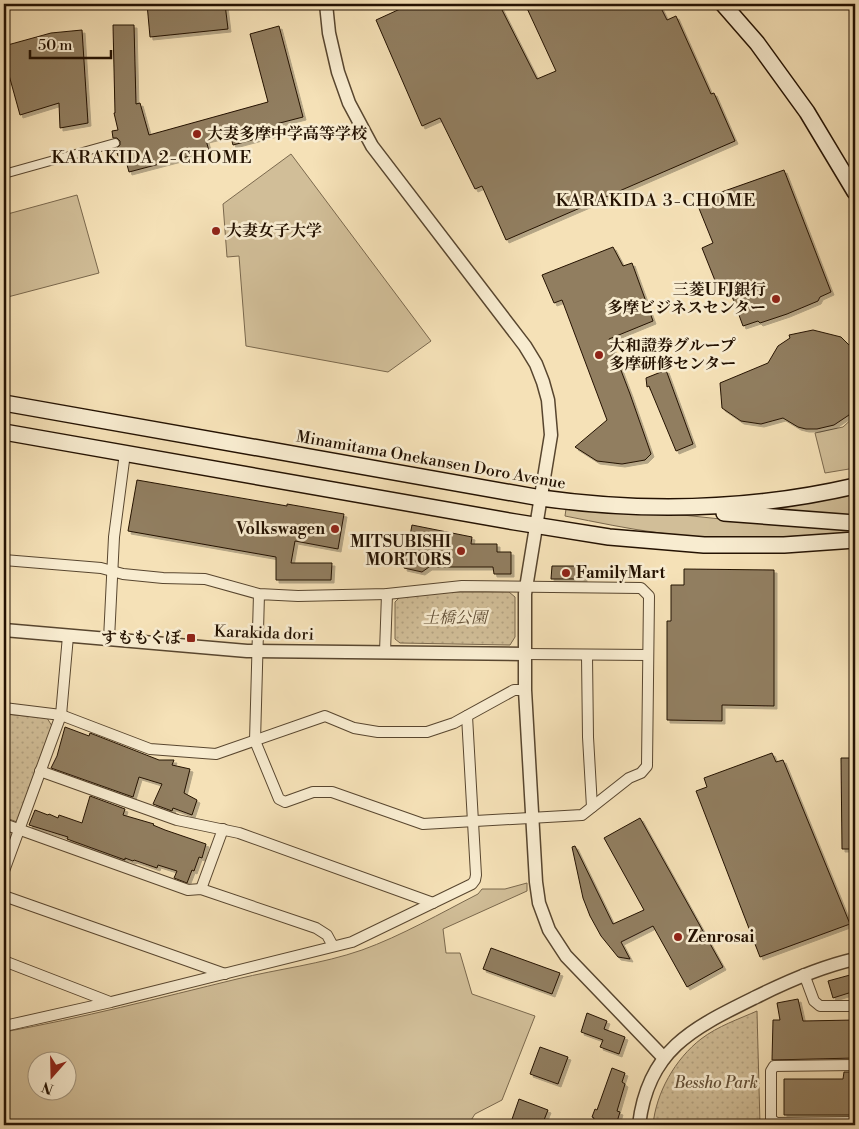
<svg xmlns="http://www.w3.org/2000/svg" width="859" height="1129" font-family="'Libre Bodoni','Noto Serif JP',serif">
	<style>
		.green { fill: #d1be98; stroke: #7a684d; fill-rule: evenodd }
		.park { fill: url(#park-dots); stroke: #7a684d }
		.building { fill: #917e60; stroke: #241202; filter: url(#shadow) }
		.lines { fill: none; stroke-linecap: round; stroke-linejoin: round }
		.pedestrian-casing { stroke: #58462f; stroke-width: 10 }
		.minor-casing { stroke: #58462f; stroke-width: 12 }
		.tertiary-casing { stroke: #58462f; stroke-width: 15 }
		.secondary-casing { stroke: #241202; stroke-width: 18 }
		.pedestrian { stroke: #f8ecd0; stroke-width: 8 }
		.minor { stroke: #f8ecd0; stroke-width: 10 }
		.tertiary { stroke: #f8ecd0; stroke-width: 12 }
		.secondary { stroke: #f8ecd0; stroke-width: 15 }
		.poi-dot { fill: #8f2418; stroke: #f8ecd0; stroke-width: 2 }
		.labels { text-anchor: middle; dominant-baseline: central; stroke-width: 5; stroke-linejoin: round; paint-order: stroke }
		.poi-label { font-size: 16px; font-weight: bold; fill: #241202; stroke: #f8ecd0; text-anchor: start }
		.street-label { font-size: 16px; fill: #241202; stroke: #f8ecd0 }
		.park-label { font-size: 16px; font-style: italic; fill: #614e36; stroke: #f8ecd0 }
		.neighbourhood-label { font-size: 18px; letter-spacing: 1px; fill: #241202; stroke: #f8ecd0 }
	</style>
	<defs>
		<pattern id="park-dots" width="8" height="8" patternUnits="userSpaceOnUse" patternTransform="scale(1.25)"><rect width="8" height="8" fill="#d1be98"/><path d="M2 2h.1M6 6h.1" fill="none" stroke="#b3a281" stroke-width="1.8" stroke-linecap="round"/></pattern>
		<filter id="shadow"><feDropShadow dx="3" dy="3" stdDeviation="0" flood-color="#0004"/></filter>
	</defs>
	<rect width="100%" height="100%" fill="#f5e1b7"/>
	<filter id="stains"><feTurbulence type="fractalNoise" baseFrequency=".004" numOctaves="4"/><feColorMatrix values="0 0 0 0 .2 0 0 0 0 .09 0 0 0 0 .02 0 0 0 .5 -.17"/></filter>
	<radialGradient id="worn" r=".72"><stop offset=".6" stop-color="#630" stop-opacity="0"/><stop offset="1" stop-color="#630" stop-opacity=".3"/></radialGradient>
	<g class="green">
		<polygon points="291,154 431,341 388,372 246,346 239,256 227,257 223,204"/>
		<polygon points="77,195 99,273 4,298 4,215"/>
		<polygon points="855,416 855,468 825,473 815,433 843,427"/>
		<polygon points="855,493 855,516 772,510"/>
		<path d="M566 509 615 513 673 514 768 524 855 528V532C790 537 724 542 660 533 628 529 596 522 565 516Z"/>
		<path d="M527 883V891L443 929 446 953H460L472 994 535 1016 502 1100 475 1114 468 1125H4V1032C82 1018 159 998 237 979 278 969 322 964 362 950 401 936 441 913 478 894L482 889H505ZM38 1062H68V1092H38Z"/>
	</g>
	<g class="park">
		<polygon points="454,592 509,592 515,597 515,637 510,645 400,643 395,639 395,602 400,597"/>
		<polygon points="4,714 47,718 52,726 17,822 4,817"/>
		<path d="M757 1011 760 1125H653C656 1093 675 1059 701 1039 718 1026 739 1019 757 1011Z"/>
	</g>
	<g class="building">
		<polygon points="147,4 225,4 228,29 150,37"/>
		<polygon points="411,4 499,4 537,79 556,71 525,4 659,4 667,20 676,16 711,94 714,93 735,141 506,240 482,186 475,189 440,118 422,126 376,20"/>
		<polygon points="113,25 134,25 136,104 140,103 149,135 268,102 250,34 279,26 303,117 276,124 278,133 233,145 230,134 206,140 209,151 129,172 124,154 118,156 116,149 120,145 120,141 117,138 113,138 112,131 118,130 114,113 115,113"/>
		<polygon points="82,30 88,123 60,128 59,103 20,115 4,57 4,46 51,33"/>
		<polygon points="784,170 831,292 820,297 818,301 787,314 760,323 758,321 743,326 726,280 716,283 702,248 713,243 696,201"/>
		<polygon points="613,247 623,266 632,263 653,321 609,339 630,394 651,454 645,460 622,464 597,461 575,447 607,420 562,300 554,303 542,275"/>
		<polygon points="813,330 841,337 855,351 855,407 849,415 834,425 817,429 806,429 798,427 783,418 761,424 741,421 722,408 720,383 768,363 778,346 790,338 789,335"/>
		<polygon points="666,370 693,444 676,451 649,386 647,387 646,378"/>
		<polygon points="137,480 287,506 287,504 344,514 338,549 295,541 291,563 332,563 331,580 276,580 276,557 128,531"/>
		<polygon points="412,525 472,537 471,544 497,544 497,552 511,552 511,574 494,574 493,567 429,567 422,572 404,568"/>
		<polygon points="552,566 584,566 584,579 551,579"/>
		<polygon points="684,569 774,570 774,706 722,705 722,721 667,720 667,621 671,621 671,585 684,585"/>
		<polygon points="65,727 89,736 90,733 159,760 174,760 172,765 190,769 184,793 197,800 192,815 173,808 172,811 153,804 162,784 139,777 133,797 51,768 57,756"/>
		<polygon points="772,753 776,762 783,760 850,924 760,957 696,791 707,787 704,778"/>
		<polygon points="841,758 855,758 855,849 842,849"/>
		<polygon points="90,796 125,809 123,815 154,824 153,825 165,830 206,844 202,858 199,857 194,871 192,870 187,883 174,878 177,871 158,865 157,868 134,860 133,861 125,858 125,860 67,839 68,837 29,825 35,810 48,815 49,814 58,818 59,815 82,823"/>
		<polygon points="640,818 723,967 687,987 653,926 621,942 630,959 618,957 601,936 590,916 583,898 572,847 575,846 613,924 644,910 604,838"/>
		<polygon points="491,948 560,973 552,994 483,969"/>
		<polygon points="850,975 855,991 833,998 828,981"/>
		<polygon points="798,999 803,1021 855,1020 855,1058 772,1060 773,1020 780,1020 777,1003"/>
		<polygon points="587,1013 607,1021 604,1029 625,1037 619,1054 600,1047 603,1040 581,1032"/>
		<polygon points="540,1047 568,1057 558,1084 530,1074"/>
		<polygon points="612,1068 625,1073 622,1082 625,1084 617,1111 620,1112 616,1125 601,1125 593,1122 594,1118 592,1117 595,1109 597,1110"/>
		<polygon points="844,1072 855,1072 855,1115 784,1115 784,1079 843,1079"/>
		<polygon points="519,1099 548,1110 542,1125 510,1125"/>
	</g>
	<g class="lines">
		<defs>
			<polyline id="pedestrian" points="4,174 115,143"/>
			<g id="minor">
				<polyline points="4,560 101,568 123,574 163,578 205,579 259,594 298,596 387,594 462,586 641,588 649,596 647,766 641,773 629,778 582,815 423,824 332,792 313,792 285,802 279,799 255,741 259,594"/>
				<polyline points="109,639 114,537 125,453"/>
				<polyline points="385,652 387,594"/>
				<polyline points="524,654 648,655"/>
				<polyline points="587,656 588,737 592,807"/>
				<polyline points="4,708 61,715 150,749 216,754 325,716 354,728 378,732 427,732 454,723 514,690 525,690"/>
				<polyline points="40,771 177,820 239,833 433,903"/>
				<polyline points="4,824 188,890 201,889 316,928 327,935 333,946"/>
				<polyline points="4,871 61,715 68,636"/>
				<polyline points="201,889 223,829"/>
				<polyline points="4,896 225,974"/>
				<polyline points="4,961 110,1002"/>
				<polyline points="804,974 814,1001 820,1006 855,1006"/>
				<polyline points="4,1024 9,1025 111,1002 352,942 472,884 475,880 476,875 467,716"/>
				<polyline points="855,1065 774,1066 771,1071 771,1119 776,1123 855,1122"/>
			</g>
			<g id="tertiary">
				<polyline points="326,4 329,33 338,72 349,103 372,146 525,346 536,364 543,382 548,400 551,435 525,594 525,690 536,882 539,903 549,930 566,956 664,1058"/>
				<polyline points="4,630 247,651 524,654"/>
				<path d="M639 1125C648 1049 693 1028 756 997 788 981 820 967 855 959"/>
			</g>
			<g id="secondary">
				<polyline points="723,4 757,43 807,112 855,192"/>
				<path d="M4 403 541 498C648 513 751 510 855 486"/>
				<polyline points="4,432 515,522 609,537 704,545 784,545 855,540"/>
				<polyline points="724,513 855,523"/>
			</g>
		</defs>
		<use href="#pedestrian" class="pedestrian-casing"/>
		<use href="#minor" class="minor-casing"/>
		<use href="#tertiary" class="tertiary-casing"/>
		<use href="#secondary" class="secondary-casing"/>
		<use href="#pedestrian" class="pedestrian"/>
		<use href="#minor" class="minor"/>
		<use href="#tertiary" class="tertiary"/>
		<use href="#secondary" class="secondary"/>
	</g>
	<g class="poi-dot">
		<circle cx="197" cy="134" r="5"/>
		<circle cx="216" cy="231" r="5"/>
		<circle cx="776" cy="299" r="5"/>
		<circle cx="599" cy="355" r="5"/>
		<circle cx="335" cy="529" r="5"/>
		<circle cx="461" cy="551" r="5"/>
		<circle cx="566" cy="573" r="5"/>
		<rect x="186" y="633" width="10" height="10" rx="2.5"/>
		<circle cx="678" cy="937" r="5"/>
	</g>
	<g class="labels">
		<g class="poi-label">
			<text x="207" y="134">大妻多摩中学高等学校</text>
			<text x="226" y="231">大妻女子大学</text>
			<text x="766" y="290" text-anchor="end">三菱UFJ銀行<tspan x="766" dy="18">多摩ビジネスセンター</tspan></text>
			<text x="609" y="346">大和證券グループ<tspan x="609" dy="18">多摩研修センター</tspan></text>
			<text x="325" y="529" text-anchor="end">Volkswagen</text>
			<text x="451" y="542" text-anchor="end">MITSUBISHI<tspan x="451" dy="18">MORTORS</tspan></text>
			<text x="576" y="573">FamilyMart</text>
			<text x="181" y="638" text-anchor="end">すももくぼ</text>
			<text x="688" y="937">Zenrosai</text>
		</g>
		<g class="street-label">
			<text transform="translate(431 460) rotate(10)">Minamitama Onekansen Doro Avenue</text>
			<text transform="translate(264 633) rotate(2)">Karakida dori</text>
		</g>
		<g class="park-label">
			<text x="455" y="618">土橋公園</text>
			<text x="716" y="1083">Bessho Park</text>
		</g>
		<g class="neighbourhood-label">
			<text x="152" y="157">KARAKIDA 2-CHOME</text>
			<text x="656" y="200">KARAKIDA 3-CHOME</text>
		</g>
	</g>
	<rect width="859" height="1129" fill="none" stroke="#f5e1b7" stroke-width="20"/>
	<rect x="5" y="5" width="849" height="1119" fill="none" stroke="#241202" stroke-width="2.5"/>
	<rect x="10" y="10" width="839" height="1109" fill="none" stroke="#241202"/>
	<g transform="translate(52 1076) rotate(200)"><circle r="24" fill="#f8ecd0" stroke="#a3957e"/>
	<path d="M0-4L9 19L0 12L-9 19Z" fill="#8f2418"/>
	<text y="-8" font-size="14" font-weight="bold" text-anchor="middle" fill="#241202">N</text>
	</g>
	<path d="M30 50v8h81v-8" fill="none" stroke="#241202" stroke-width="2.5"/>
	<text x="38" y="50" font-size="15" fill="#241202" stroke="#f8ecd0" stroke-width="4" paint-order="stroke">50 m</text>
	<rect width="100%" height="100%" filter="url(#stains)"/>
	<rect width="100%" height="100%" fill="url(#worn)"/>
</svg>
